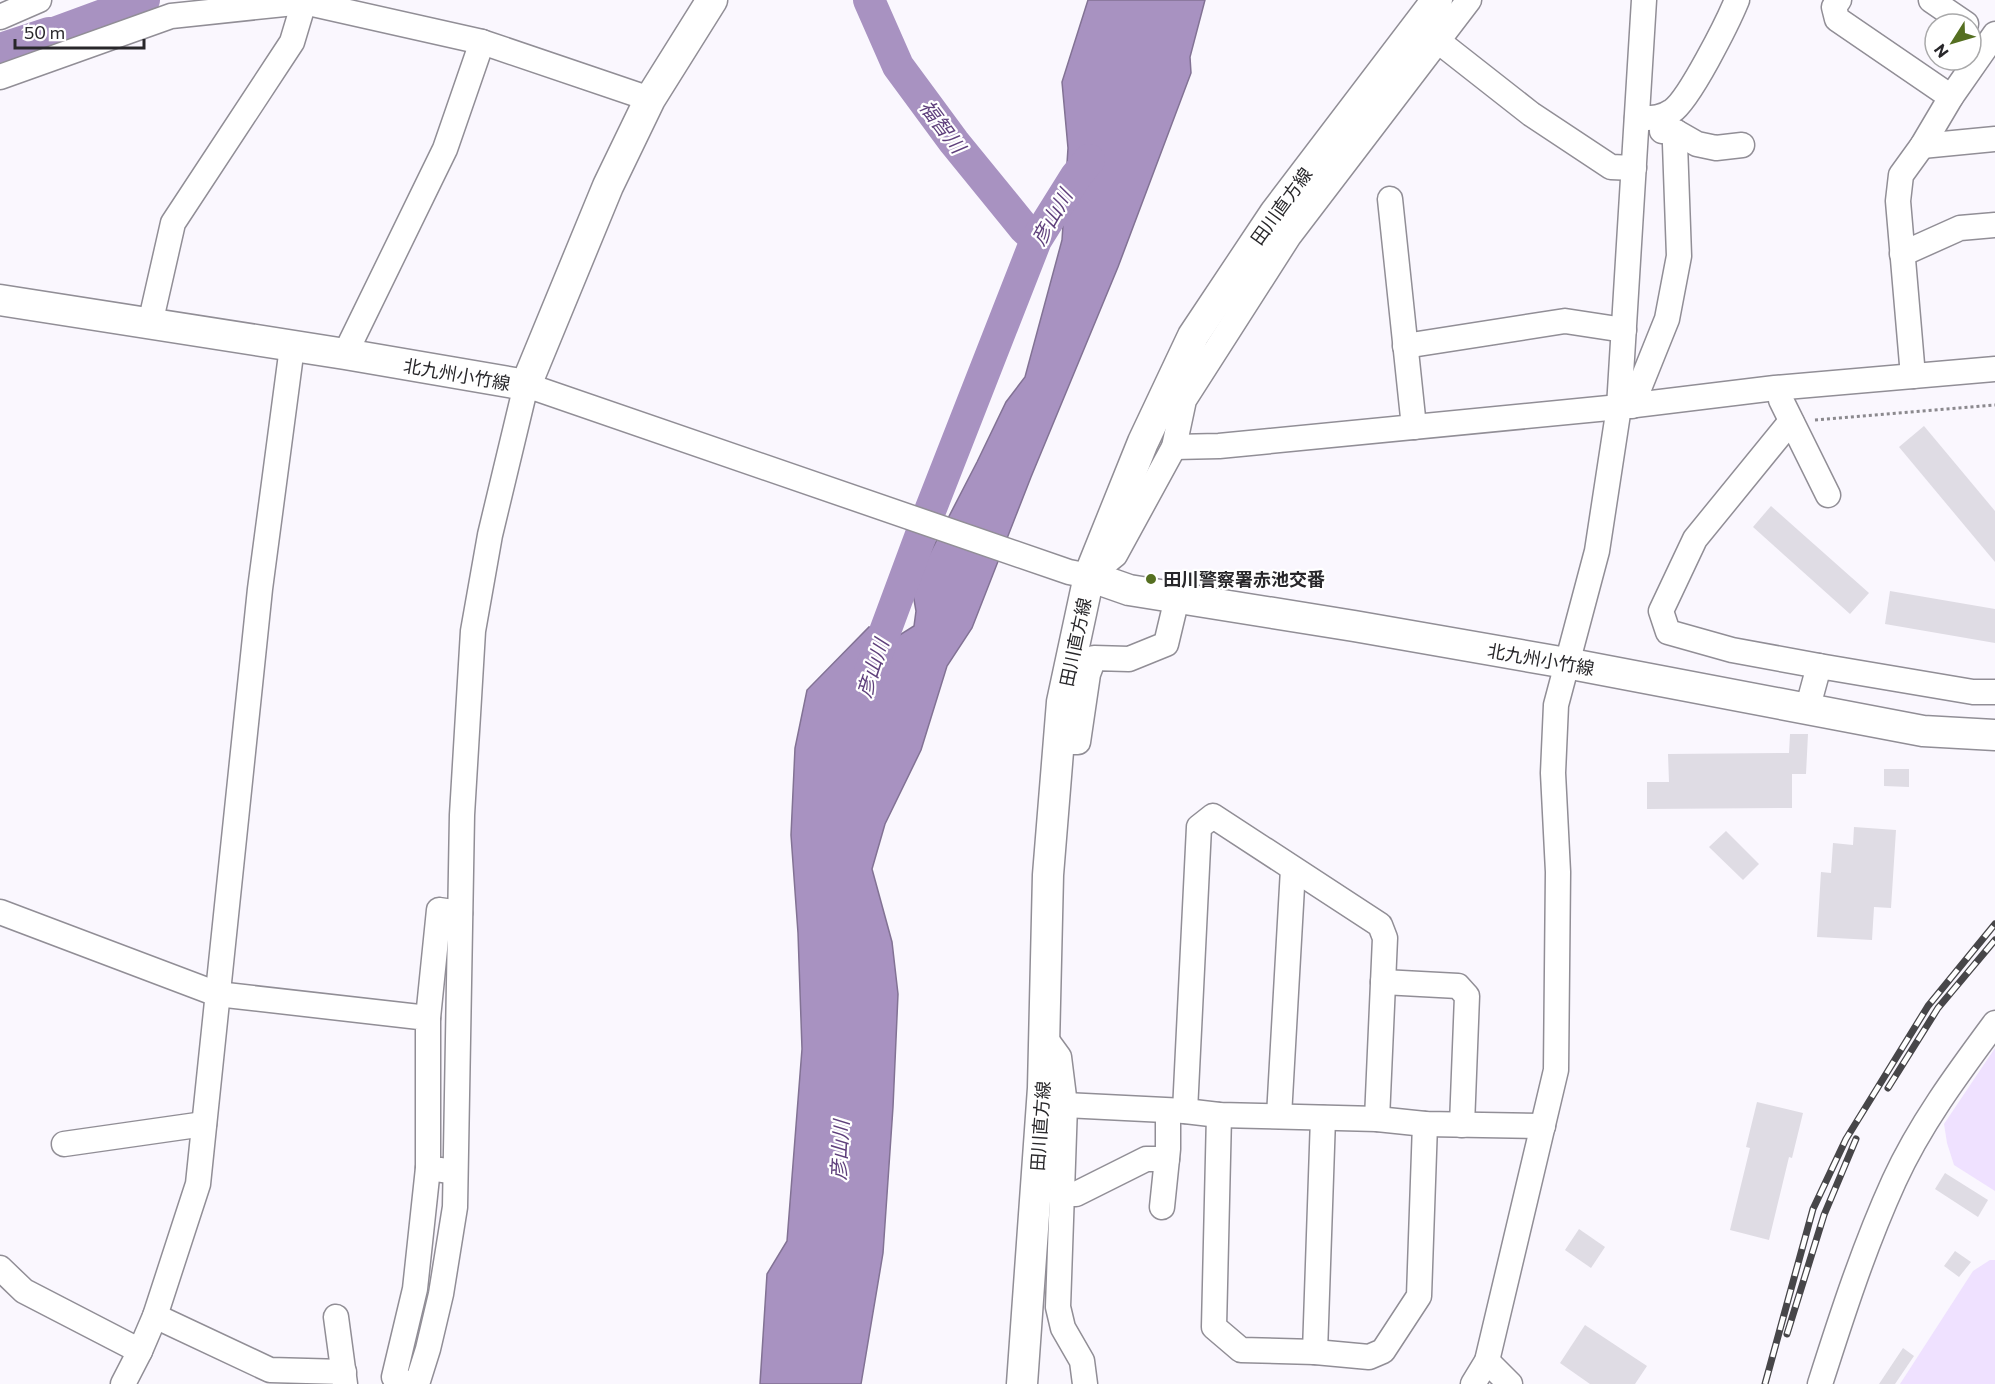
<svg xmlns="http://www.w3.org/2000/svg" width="1995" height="1384" font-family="Commissioner,'Noto Sans JP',sans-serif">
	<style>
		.green { fill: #efe1ff }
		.water { fill: #a892c1; stroke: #827294; stroke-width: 1.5 }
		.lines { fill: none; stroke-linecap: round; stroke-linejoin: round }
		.river { stroke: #a892c1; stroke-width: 32 }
		.building { fill: #dfdce4 }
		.minor-casing { stroke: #918e96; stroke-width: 27 }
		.major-casing { stroke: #918e96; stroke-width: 33 }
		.path { stroke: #8b898e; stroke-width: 3; stroke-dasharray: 3 3; stroke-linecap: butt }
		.minor { stroke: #fff; stroke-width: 24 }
		.major { stroke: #fff; stroke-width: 30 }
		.rail-casing { stroke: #474649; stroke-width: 7 }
		.rail { stroke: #fff; stroke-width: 4.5; stroke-dasharray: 14; stroke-linecap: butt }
		.poi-dot { fill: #556f21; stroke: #fff; stroke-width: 2 }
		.labels { text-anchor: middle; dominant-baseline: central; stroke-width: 4.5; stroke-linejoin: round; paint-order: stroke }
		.street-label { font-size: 18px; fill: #28272a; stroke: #fff }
		.poi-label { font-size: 18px; font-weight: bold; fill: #28272a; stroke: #fff; text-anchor: start }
		.water-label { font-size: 20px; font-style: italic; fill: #5f407c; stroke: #fff }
	</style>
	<rect width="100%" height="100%" fill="#faf7fe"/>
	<g class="green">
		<polygon points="1995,1048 1995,1191 1954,1165 1947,1143 1944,1124"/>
		<polygon points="1990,1260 1995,1260 1995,1384 1900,1384 1973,1271"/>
	</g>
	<polygon class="water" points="1088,0 1205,0 1190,57 1191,73 1118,267 1031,477 972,628 947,666 921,750 885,824 872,869 892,942 898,994 893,1107 883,1253 861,1384 760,1384 767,1274 787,1241 802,1049 798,933 791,835 795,748 807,690 869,627 895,638 914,626 916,611 912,588 977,462 1006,402 1025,377 1062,240 1068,148 1062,82"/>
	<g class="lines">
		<g class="river">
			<polyline points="869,0 898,66 954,142 1024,228 1036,239"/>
			<polyline points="0,49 49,33 54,33 144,0"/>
			<polyline points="870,672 926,521 1036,240 1076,176 1089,160"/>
		</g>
	</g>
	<g class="building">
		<polygon points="1924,426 1995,511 1995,562 1899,447"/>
		<polygon points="1771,506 1869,593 1850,614 1753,527"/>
		<polygon points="1890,591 1995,609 1995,643 1885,624"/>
		<polygon points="1790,734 1808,734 1806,774 1792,774 1792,808 1647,809 1647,782 1669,782 1668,754 1789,753"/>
		<polygon points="1884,769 1909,769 1909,787 1884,786"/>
		<polygon points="1854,827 1896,830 1891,908 1874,907 1872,940 1817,937 1821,872 1831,873 1833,843 1853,845"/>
		<polygon points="1726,831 1759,864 1743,880 1709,847"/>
		<polygon points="1757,1102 1803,1113 1792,1158 1789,1157 1769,1240 1730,1230 1750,1148 1746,1147"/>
		<polygon points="1945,1173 1988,1200 1978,1217 1935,1189"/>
		<polygon points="1579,1229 1605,1247 1591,1268 1565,1250"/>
		<polygon points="1955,1251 1971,1262 1959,1277 1944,1266"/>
		<polygon points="1585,1325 1647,1366 1635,1384 1590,1384 1560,1363"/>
		<polygon points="1903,1348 1914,1356 1895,1384 1879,1384"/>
	</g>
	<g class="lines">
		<defs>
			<g id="minor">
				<polyline points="1839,0 1834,7 1837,19 1951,97"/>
				<polyline points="1931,0 1966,24"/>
				<polyline points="0,17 39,0"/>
				<polyline points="1438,41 1531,114 1611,167 1634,168"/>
				<polyline points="0,77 171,16 304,2 482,42 650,99"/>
				<path d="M1637 118C1650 118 1661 119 1672 111 1689 100 1728 22 1737 0"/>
				<polyline points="1662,131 1676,132 1697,144 1716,148 1742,145"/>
				<polyline points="1922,146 1995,139"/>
				<polyline points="1390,199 1414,427"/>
				<polyline points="1902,254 1960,228 1995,225"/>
				<polyline points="150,324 173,223 292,42 304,2"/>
				<polyline points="1405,346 1565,321 1624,330"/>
				<polyline points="345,354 445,149 482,42"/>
				<polyline points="1913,376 1898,201 1901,175 1922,146 1951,97 1995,34"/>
				<polyline points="1780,388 1781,400 1828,495"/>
				<polyline points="1632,406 1667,319 1679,256 1675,144 1676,132"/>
				<polyline points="1792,423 1787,426 1695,539 1661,611 1668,632 1732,650 1819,666"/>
				<polyline points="1174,447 1219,446 1619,407 1775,388 1995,369"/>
				<polyline points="1807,710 1819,666 1973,692 1995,692"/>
				<polyline points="1059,742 1078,742 1088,674 1094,658 1129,659 1166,644 1177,598"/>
				<polyline points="0,912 217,994 428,1018 428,1168 455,1172"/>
				<polyline points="1383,982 1458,986 1467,996 1462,1125"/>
				<polyline points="428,1018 439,910 460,913"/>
				<polyline points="1043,1035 1059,1057 1065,1105 1058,1307 1063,1328 1082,1361 1085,1384"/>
				<polyline points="1065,1105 1185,1111 1219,1115 1377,1119 1425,1124 1543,1126"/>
				<polyline points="1185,1111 1199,827 1213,816 1380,925 1385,938 1377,1119"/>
				<polyline points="1219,1115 1214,1327 1241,1350 1315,1352 1369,1357 1383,1351 1419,1296 1425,1124"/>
				<polyline points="1279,1116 1293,869"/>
				<polyline points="64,1144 204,1124"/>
				<polyline points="1062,1194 1076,1194 1146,1159 1167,1159"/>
				<polyline points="1162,1207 1168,1149 1168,1111"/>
				<polyline points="0,1268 24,1291 140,1351"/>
				<polyline points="155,1316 270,1370 344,1372"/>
				<polyline points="336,1317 345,1384"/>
				<polyline points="1315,1352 1323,1118"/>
				<polyline points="1487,1361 1510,1384"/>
				<polyline points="123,1384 140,1351 155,1316 198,1184 260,589 292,347"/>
				<polyline points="408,1384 394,1377 415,1289 428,1168"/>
				<polyline points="417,1384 428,1349 441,1294 455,1207 462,815 473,631 490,535 526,385 1069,572 1089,576 1115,555 1174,447 1184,400 1289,236 1469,0"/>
				<polyline points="1473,1384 1487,1361 1556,1070 1558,872 1553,773 1556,705 1597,551 1619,407 1644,0"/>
				<path d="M1820 1384C1842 1315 1864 1247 1894 1181 1920 1124 1958 1073 1995 1023"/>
			</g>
			<g id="major">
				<polyline points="0,300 345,354 526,385 608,186 650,99 712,0"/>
				<polyline points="1089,576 1129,590 1354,626 1566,663 1923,731 1995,735"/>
				<polyline points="1022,1384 1043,1088 1048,875 1062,702 1089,576 1143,442 1193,336 1275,213 1437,0"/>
			</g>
		</defs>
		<use href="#minor" class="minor-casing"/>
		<use href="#major" class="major-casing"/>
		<polyline class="path" points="1815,420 1995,405"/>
		<use href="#minor" class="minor"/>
		<use href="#major" class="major"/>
		<defs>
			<g id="rail">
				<polyline points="1888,1088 1938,1008 1995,940"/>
				<polyline points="1787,1334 1824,1215 1856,1139"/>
				<polyline points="1765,1384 1813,1209 1846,1139 1928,1006 1995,924"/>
			</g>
		</defs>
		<use href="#rail" class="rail-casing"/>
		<use href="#rail" class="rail"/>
	</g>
	<circle class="poi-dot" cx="1151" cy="579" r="6"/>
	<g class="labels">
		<g class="street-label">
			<text transform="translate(1281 206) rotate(-54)">田川直方線</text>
			<text transform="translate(457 374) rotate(10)">北九州小竹線</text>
			<text transform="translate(1075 642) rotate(-78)">田川直方線</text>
			<text transform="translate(1541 659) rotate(10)">北九州小竹線</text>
			<text transform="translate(1040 1126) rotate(-86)">田川直方線</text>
		</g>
		<g class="poi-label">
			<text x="1163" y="579">田川警察署赤池交番</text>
		</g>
		<g class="water-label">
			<text transform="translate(943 126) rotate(53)">福智川</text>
			<text transform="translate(1051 217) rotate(-60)">彦山川</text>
			<text transform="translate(872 668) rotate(-72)">彦山川</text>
			<text transform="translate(839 1150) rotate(-87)">彦山川</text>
		</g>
	</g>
	<g transform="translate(1953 42) rotate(233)"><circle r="28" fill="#ffffff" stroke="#a9a9aa" stroke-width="1.5"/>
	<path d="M0-4.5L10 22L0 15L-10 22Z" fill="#556f21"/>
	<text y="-9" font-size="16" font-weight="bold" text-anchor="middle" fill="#28272a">N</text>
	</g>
	<path d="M15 39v9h129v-9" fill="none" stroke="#28272a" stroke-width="3"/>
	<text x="24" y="39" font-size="18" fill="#28272a" stroke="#ffffff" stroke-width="4.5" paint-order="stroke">50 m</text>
</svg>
